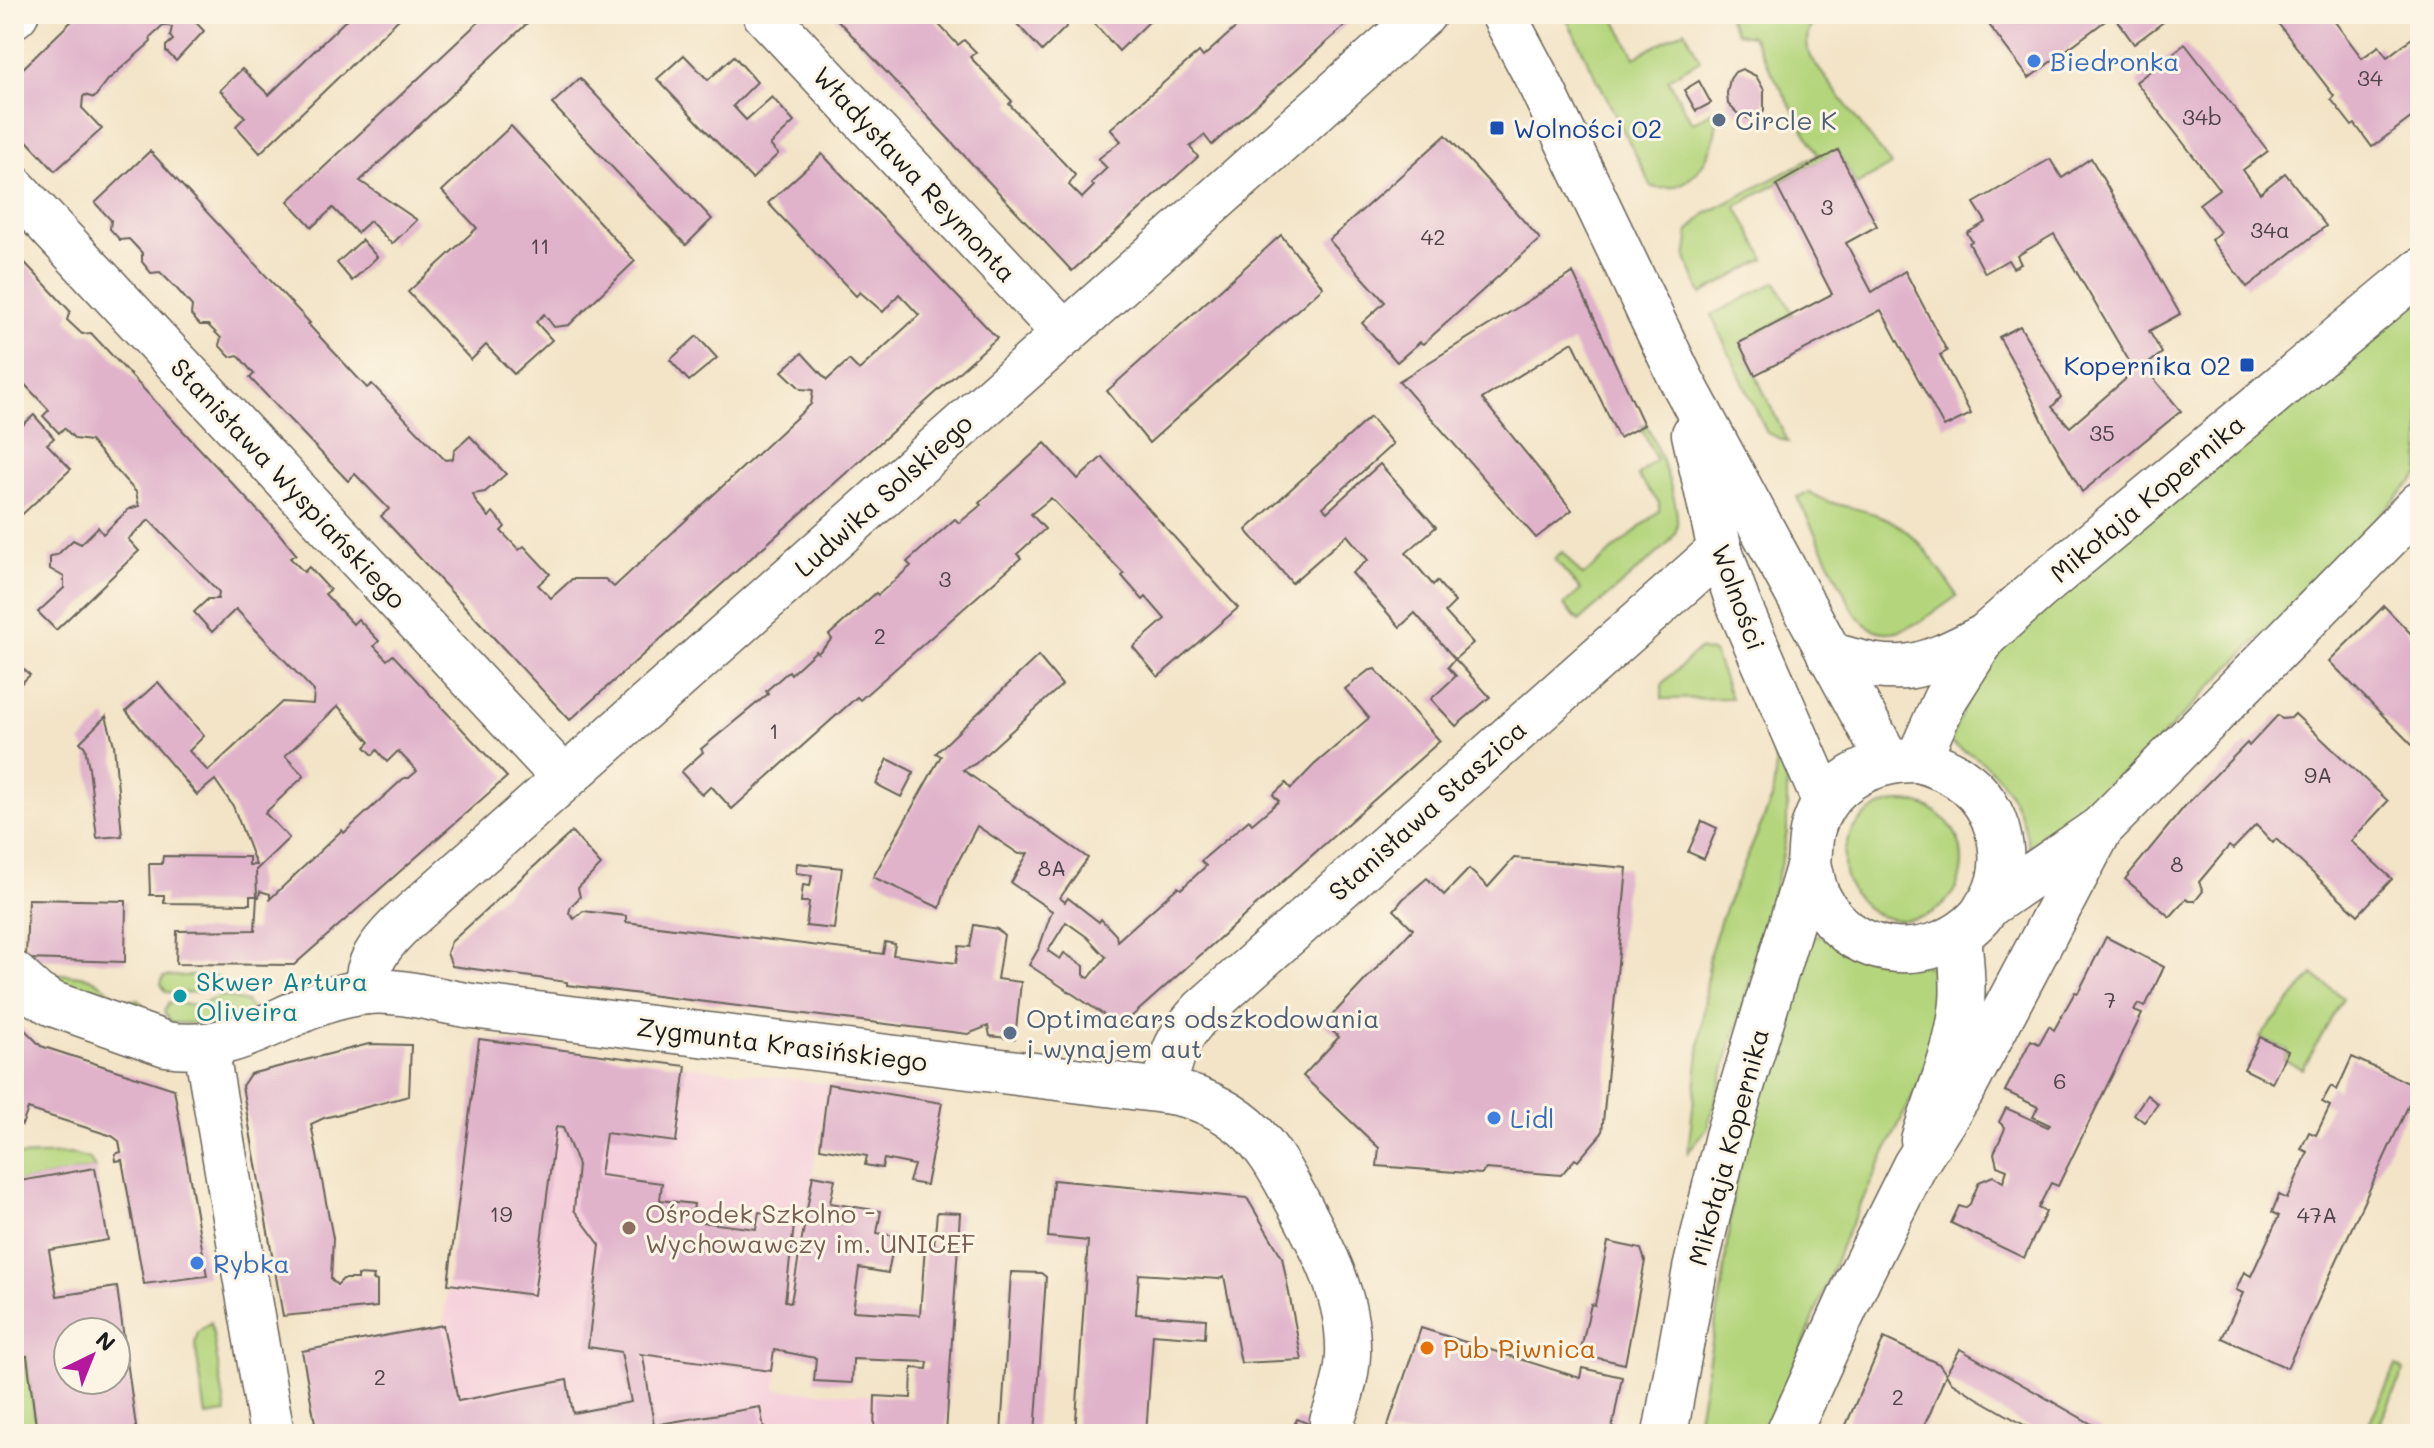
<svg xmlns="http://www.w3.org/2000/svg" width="2434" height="1448" font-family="Mali,sans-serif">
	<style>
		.built { fill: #f5cfdb }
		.green { fill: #b4d57c; stroke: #68784c; stroke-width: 2 }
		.building { fill: #e0b3cb; fill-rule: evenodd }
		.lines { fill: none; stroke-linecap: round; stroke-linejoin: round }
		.minor-casing { stroke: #676258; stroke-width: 47 }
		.tertiary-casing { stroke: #676258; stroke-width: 47 }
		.secondary-casing { stroke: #676258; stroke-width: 47 }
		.minor { stroke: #fff; stroke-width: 44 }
		.tertiary { stroke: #fff; stroke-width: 44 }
		.secondary { stroke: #fff; stroke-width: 44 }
		.shop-dot { fill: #3f7fe0; stroke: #fcf5e5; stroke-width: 3 }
		.service-dot { fill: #5c6f8a; stroke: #fcf5e5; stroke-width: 3 }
		.transit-dot { fill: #1a4fb4; stroke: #fcf5e5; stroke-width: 3 }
		.culture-dot { fill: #0f9aa8; stroke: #fcf5e5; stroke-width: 3 }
		.education-dot { fill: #8d6e63; stroke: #fcf5e5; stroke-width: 3 }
		.food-dot { fill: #e8710a; stroke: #fcf5e5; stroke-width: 3 }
		.labels { text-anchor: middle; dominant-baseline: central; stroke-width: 6; stroke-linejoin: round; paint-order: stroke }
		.number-label { font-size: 22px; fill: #4d4248 }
		.shop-label { font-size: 26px; fill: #366cbe; stroke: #fcf5e5; text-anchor: start }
		.service-label { font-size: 26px; fill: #4e5e75; stroke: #fcf5e5; text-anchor: start }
		.transit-label { font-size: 26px; fill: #164399; stroke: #fcf5e5; text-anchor: start }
		.street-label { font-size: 26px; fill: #1c1c1c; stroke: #fcf5e5 }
		.culture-label { font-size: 26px; fill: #0d838f; stroke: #fcf5e5; text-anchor: start }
		.education-label { font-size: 26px; fill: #785e54; stroke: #fcf5e5; text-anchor: start }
		.food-label { font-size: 26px; fill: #c56008; stroke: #fcf5e5; text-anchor: start }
	</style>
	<rect width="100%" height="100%" fill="#fcf5e5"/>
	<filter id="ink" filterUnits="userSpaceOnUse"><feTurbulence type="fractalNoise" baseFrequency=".0125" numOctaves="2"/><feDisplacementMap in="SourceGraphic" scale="16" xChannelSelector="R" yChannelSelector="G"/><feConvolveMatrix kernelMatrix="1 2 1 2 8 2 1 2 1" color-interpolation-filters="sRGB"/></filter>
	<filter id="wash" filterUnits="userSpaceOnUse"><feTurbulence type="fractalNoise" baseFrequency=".006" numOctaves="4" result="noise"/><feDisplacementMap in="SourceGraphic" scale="32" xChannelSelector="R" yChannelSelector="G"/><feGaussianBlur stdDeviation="1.8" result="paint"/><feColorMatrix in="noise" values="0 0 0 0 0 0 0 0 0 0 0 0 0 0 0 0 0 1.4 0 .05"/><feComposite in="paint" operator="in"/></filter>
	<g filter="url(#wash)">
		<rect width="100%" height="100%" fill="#f3e4c7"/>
		<polygon class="built" points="479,1039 828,1084 775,1389 911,1398 909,1434 317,1434 302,1351 443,1325"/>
		<g class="green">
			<path d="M1564 14H1612L1635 57 1685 30 1700 60 1668 79 1692 123 1716 109C1721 145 1695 197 1652 187Z"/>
			<path d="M1726 14H1819C1808 27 1804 40 1810 57L1891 165 1856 185 1838 151 1736 206 1765 259 1701 294 1686 258 1689 240 1687 233 1705 214 1818 155 1754 40 1751 36 1737 33Z"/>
			<polygon points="1776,282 1793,314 1740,343 1788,442 1767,433 1711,315"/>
			<path d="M2420 297V474L2093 807 2030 854C2025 816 2007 777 1974 756 1966 751 1958 749 1951 743 1957 708 1999 653 2023 625Z"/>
			<path d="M1646 424C1657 447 1683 507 1676 531 1674 537 1669 542 1665 547L1579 621 1564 605 1581 590 1554 559 1562 552 1583 576 1659 511V503L1638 476 1656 459 1641 427Z"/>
			<path d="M1810 492C1829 506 1852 506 1875 514 1915 527 1935 562 1957 596 1924 619 1880 659 1851 606L1797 497Z"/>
			<polygon points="1699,649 1714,653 1731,698 1662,699 1662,685 1666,680"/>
			<polygon points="1772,736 1779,751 1787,785 1787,832 1783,854 1755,965 1707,1128 1688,1152 1710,953 1722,916 1772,799 1776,766"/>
			<circle cx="1903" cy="861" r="59"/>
			<polygon points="1821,935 1933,968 1939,979 1942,1007 1925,1070 1844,1239 1769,1434 1695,1434 1722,1288 1733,1194 1752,1116 1803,954 1814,936"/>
			<path d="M63 974C72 975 82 975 90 978 108 986 116 1004 138 1000L143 1005 139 1013 132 1015 44 977Z"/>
			<polygon points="2313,974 2343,998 2303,1069 2284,1060 2288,1051 2260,1037"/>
			<path d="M168 976H215L220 979C209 994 184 994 166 992L161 984 163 977Z"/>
			<polygon points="222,996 246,1002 253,1011 249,1015 202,1023 172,1023 164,1012 169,1002 195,1006"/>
			<polygon points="72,1154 90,1159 95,1168 14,1183 14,1156"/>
			<polygon points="211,1322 226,1413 206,1416 195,1344 198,1332"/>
			<polygon points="27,1356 37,1434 14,1434 14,1358"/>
			<polygon points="2396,1366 2404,1371 2375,1434 2364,1434"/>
		</g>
		<g id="blocks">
			<g class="building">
				<polygon points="79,14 188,14 204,31 176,61 166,51 166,46 173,40 170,36 172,27 163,25 150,37 151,42 108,80 94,98 85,95 83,97 82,108 102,129 55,171 14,127 14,77"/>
				<polygon points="352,14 404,14 260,153 236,126 245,117 220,90 242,69 269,95"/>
				<polygon points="487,14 537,14 360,181 417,220 392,244 370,221 357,233 333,208 312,227 288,201"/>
				<polygon points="832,14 929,14 958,45 964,40 976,52 970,57 1012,101 1009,104 1075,175 1069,185 1082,198 1094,186 1091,183 1107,168 1098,159 1121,141 1110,129 1199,52 1203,57 1251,14 1358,14 1212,145 1204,135 1190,147 1198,157 1072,271"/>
				<polygon points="1008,14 1056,14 1067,26 1042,51"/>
				<polygon points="1103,14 1157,14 1119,51 1094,23"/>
				<polygon points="1981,14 2174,14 2134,44 2113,15 2029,78"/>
				<polygon points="2271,14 2329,14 2362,58 2379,46 2387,57 2420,32 2420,111 2372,147 2355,124 2352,126 2331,99 2334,96"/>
				<polygon points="2185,44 2268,151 2243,170 2260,193 2285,173 2326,226 2247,287 2211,240 2220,232 2199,204 2219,189 2136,82"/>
				<polygon points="684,55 708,80 734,56 757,82 733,106 746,120 772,97 794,122 770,145 778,154 752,179 657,79"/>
				<polygon points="1742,69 1756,76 1764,90 1764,110 1760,117 1752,120 1738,114 1728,104 1727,93 1730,79 1735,72"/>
				<polygon points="580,78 712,219 686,245 552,104"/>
				<polygon points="1699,81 1711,103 1696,111 1684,90"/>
				<polygon points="511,126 635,261 569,325 554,327 544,314 536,322 552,340 514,374 486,345 471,360 408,292 477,228 442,191"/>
				<polygon points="1446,135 1540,239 1423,344 1420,342 1397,362 1362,323 1385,302 1329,240"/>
				<polygon points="1838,150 1877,226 1846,243 1872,292 1905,271 1947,351 1940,355 1971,414 1944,427 1881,310 1755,375 1739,343 1832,294 1776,185"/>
				<polygon points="150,151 310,323 308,324 367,388 372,384 445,460 453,459 454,451 470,436 506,474 485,492 473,494 476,502 489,517 493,512 505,527 501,531 519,550 524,546 550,574 538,585 551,598 572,579 605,579 614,587 811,404 813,390 801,389 782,371 802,353 827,380 849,360 859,370 919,315 899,294 883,312 860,292 856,296 768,203 822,154 997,338 570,720 381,516 389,509 355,474 348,481 250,378 254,374 238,355 230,357 219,345 221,338 208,325 200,325 191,315 192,306 177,289 160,272 151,273 142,262 142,253 129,239 120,240 110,229 111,220 95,203"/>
				<polygon points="2091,158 2180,314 2149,331 2162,353 2144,367 2181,411 2082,492 2050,436 2023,380 1999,337 2020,326 2061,397 2052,407 2070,427 2135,371 2054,234 2017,256 2021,264 2013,268 2008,260 1985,273 1969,243 1972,241 1967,233 1986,222 1974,203 2050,159 2062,178"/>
				<polygon points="1281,235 1323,287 1149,443 1107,391"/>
				<polygon points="362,240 377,257 352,281 337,263"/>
				<polygon points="14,251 70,311 67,320 82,334 91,333 277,531 296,554 290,558 304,572 309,567 330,590 325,594 353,624 358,619 379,641 374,646 387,660 393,655 507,777 294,965 176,964 177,931 255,930 257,897 259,897 260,891 270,894 270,899 342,830 344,833 404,778 409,778 417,771 398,751 387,762 377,750 373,755 365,747 370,742 338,706 285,756 304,776 265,813 289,838 256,870 257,896 250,896 250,904 164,903 164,895 150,895 149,864 162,864 163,856 249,857 249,865 256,865 233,806 215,780 197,795 126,711 158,682 204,736 189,751 208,771 282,702 313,704 314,691 236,609 212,632 194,612 208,599 218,599 219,592 149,520 128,539 139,551 56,630 38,612 64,588 64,577 50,569 50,556 57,555 73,540 81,544 98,527 103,534 129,509 139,506 136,492 90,441 75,439 64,428 59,433 43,416 49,410 14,373"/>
				<polygon points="1573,273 1644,425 1619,438 1573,342 1482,399 1572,510 1536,538 1399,381"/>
				<polygon points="697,336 717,358 689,381 670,360"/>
				<polygon points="34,415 54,438 47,444 71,469 14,522 14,433"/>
				<polygon points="1370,417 1393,444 1323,507 1327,512 1380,464 1436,527 1406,553 1433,585 1437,581 1455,602 1445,612 1473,643 1455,659 1490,697 1456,726 1431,699 1456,676 1448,667 1455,659 1415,613 1400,627 1352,573 1368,560 1347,535 1292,583 1246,530"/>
				<polygon points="1045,443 1078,479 1102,457 1238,608 1158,677 1133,647 1165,619 1146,597 1143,600 1122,576 1124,574 1051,498 1031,514 1045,529 1017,554 1021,558 860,700 857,697 732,809 711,786 702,795 681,772 703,752 701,749 768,694 766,691 789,671 791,674 816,651 818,653 832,639 829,635 876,593 878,595 911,566 907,562 955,519 959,523 981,505 979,503"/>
				<polygon points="2384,606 2420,643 2420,753 2329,661"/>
				<path d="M1038 656 1062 685 975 764 963 770 1088 858 1060 898 1065 902 1068 898 1099 922 1101 919 1116 935 1117 941 1178 887 1181 889 1206 866 1201 861 1249 820 1252 824 1279 801 1273 795 1286 783 1291 789 1314 765 1369 718 1345 689 1368 671 1375 669 1440 741 1121 1026 1029 965 1039 948 1052 911 1011 883 1028 853 1019 854 977 826 949 879 940 908 873 877 941 756 936 753ZM1066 922 1087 937 1106 957 1089 978 1084 975V966L1064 953 1060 959 1048 951Z"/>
				<polygon points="14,660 30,675 14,690"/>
				<polygon points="2295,714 2388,801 2351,841 2392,879 2358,915 2276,839 2273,843 2256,825 2233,849 2229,846 2199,882 2203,891 2195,901 2189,901 2186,899 2170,917 2125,879 2185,806 2247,743 2249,746 2278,715 2282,719 2291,718"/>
				<polygon points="106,716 114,745 122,836 97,838 89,768 85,747 80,742"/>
				<polygon points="888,759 914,772 901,797 876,784"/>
				<polygon points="1702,821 1717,828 1704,859 1688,852"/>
				<polygon points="572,832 601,865 578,888 580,897 571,906 569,913 574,919 583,911 626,916 626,922 883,954 885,942 895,944 893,955 956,963 959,946 970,947 974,925 997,929 1004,935 997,979 1021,982 1015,1039 990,1036 988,1026 968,1034 567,985 567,982 452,966 447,953 451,942"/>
				<polygon points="1514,858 1627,868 1602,1133 1578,1161 1575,1159 1561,1175 1486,1169 1481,1174 1377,1166 1379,1148 1303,1076 1339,1037 1324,1024 1413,929 1394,910 1403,899 1427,878 1444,895 1469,869 1488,887"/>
				<polygon points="797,863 842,868 834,929 806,926 809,902 801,902 803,885 810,886 812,875 796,873"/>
				<polygon points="28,899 126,901 125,962 26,959"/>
				<polygon points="2106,937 2164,967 2145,1007 2138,1004 2134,1011 2142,1014 2058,1186 2051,1183 2038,1208 2046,1212 2024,1258 1951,1223 1959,1206 1965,1208 1970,1204 1979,1182 1993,1176 2003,1182 2007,1170 1997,1166 1994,1153 2004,1131 2005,1127 1999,1122 2006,1108 2048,1127 2050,1125 2033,1117 2038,1107 2005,1091 2031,1040 2039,1044 2049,1026 2054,1030 2075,992 2078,993"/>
				<polygon points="14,1019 41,1046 174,1089 207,1276 144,1284 122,1160 116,1161 115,1154 121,1152 119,1141 112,1136 28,1109 22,1125 14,1116"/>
				<polygon points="2260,1037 2288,1051 2272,1083 2244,1069"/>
				<polygon points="479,1039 686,1066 676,1142 606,1133 600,1175 662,1183 660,1200 694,1204 692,1221 756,1229 759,1212 795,1217 785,1301 791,1302 813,1175 835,1179 830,1203 881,1211 877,1233 895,1236 888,1273 859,1268 853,1311 920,1315 925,1246 934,1246 937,1212 960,1213 946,1434 874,1434 875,1396 911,1398 912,1368 927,1369 928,1362 853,1359 852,1383 814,1381 816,1358 774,1350 771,1371 641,1354 643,1356 654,1425 760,1407 765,1434 317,1434 302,1351 443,1325 458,1401 567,1380 573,1413 631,1402 621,1352 588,1347 600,1245 574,1210 578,1165 563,1128 556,1127 534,1295 448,1284"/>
				<polygon points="369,1044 411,1045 409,1096 324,1118 311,1124 333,1238 331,1279 337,1285 343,1279 358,1279 358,1275 374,1276 373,1280 377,1281 377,1307 283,1316 242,1086 250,1074"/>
				<polygon points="2352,1057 2417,1087 2287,1368 2222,1338 2243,1293 2236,1290 2244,1272 2251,1276 2279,1216 2272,1212 2279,1195 2287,1199 2308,1152 2301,1149 2309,1132 2316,1135 2330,1106 2322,1102 2331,1086 2337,1090"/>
				<polygon points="828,1084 942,1103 926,1185 909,1182 914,1165 884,1159 882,1168 865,1165 867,1156 820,1148"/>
				<polygon points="2147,1095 2158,1104 2144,1122 2134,1114"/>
				<path d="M95 1168 108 1240 49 1250 57 1296 117 1287 137 1434H37L27 1356 14 1358V1182ZM68 1332H116V1380H68Z"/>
				<polygon points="1053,1180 1247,1198 1282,1257 1302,1360 1241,1363 1224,1276 1219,1279 1139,1274 1136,1314 1206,1319 1205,1338 1153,1334 1146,1434 1075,1434 1088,1241 1048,1237"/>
				<polygon points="1608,1242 1641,1249 1645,1261 1625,1364 1580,1354 1591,1304 1595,1305"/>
				<polygon points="1011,1272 1041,1273 1046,1277 1035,1434 1001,1434"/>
				<polygon points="1421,1328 1580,1378 1582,1368 1622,1377 1611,1434 1385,1434"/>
				<polygon points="1884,1338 1939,1364 1946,1374 1931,1411 1920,1434 1842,1434"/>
				<polygon points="1960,1349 2109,1434 2040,1434 1977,1398 1950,1381 1946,1374"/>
				<polygon points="1297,1419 1333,1434 1290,1434"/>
			</g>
		</g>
	</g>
	<g filter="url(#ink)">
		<use href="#blocks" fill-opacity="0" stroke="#676258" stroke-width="2"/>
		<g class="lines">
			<defs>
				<g id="minor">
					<polyline points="765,14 1065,334"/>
					<polyline points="14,16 16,14"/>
					<polyline points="14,188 564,778"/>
					<path d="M14 974 37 995 53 1004 166 1044C247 1057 292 999 367 992 403 989 437 1001 472 1006L1164 1091C1194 1095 1224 1108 1247 1128 1269 1148 1282 1174 1296 1199 1323 1248 1350 1298 1348 1355 1347 1378 1340 1400 1332 1421"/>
					<path d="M367 992C365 964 380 945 399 926L1424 14"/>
					<polyline points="206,1047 272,1434"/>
					<path d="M1164 1091C1171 1054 1177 1037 1203 1010L1720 550"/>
				</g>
				<g id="tertiary">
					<polyline points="1503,14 1538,80 1682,381 1888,761"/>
					<polyline points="1694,434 1720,550 1738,603 1825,803"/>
					<path d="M1809 864C1812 874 1813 885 1817 894 1869 1001 2030 942 1997 829 1985 790 1956 770 1918 760"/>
					<polyline points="1986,907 2101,828"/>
					<path d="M1923 1140C1937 1096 1958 1049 1962 1003 1964 980 1961 958 1959 935"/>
				</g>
				<g id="secondary">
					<path d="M1829 654C1902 677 1918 670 1985 636"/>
					<path d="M1665 1434 1695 1269 1727 1136 1809 864C1810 854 1810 842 1812 832 1824 783 1871 759 1918 760L1945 699 1985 636 2039 588 2420 271"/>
					<polyline points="1788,1434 1861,1273 1915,1165 1964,1088 2101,828 2420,504"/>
				</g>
			</defs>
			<use href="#minor" class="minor-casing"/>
			<use href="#tertiary" class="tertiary-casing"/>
			<use href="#secondary" class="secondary-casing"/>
			<use href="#minor" class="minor"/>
			<use href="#tertiary" class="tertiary"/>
			<use href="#secondary" class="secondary"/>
		</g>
	</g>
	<g class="shop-dot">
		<circle cx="2034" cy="61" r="8"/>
		<circle cx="1494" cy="1118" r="8"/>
		<circle cx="197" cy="1263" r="8"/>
	</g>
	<g class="service-dot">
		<circle cx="1719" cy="120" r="8"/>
		<circle cx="1010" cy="1033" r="8"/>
	</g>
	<g class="transit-dot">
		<rect x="1489" y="120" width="16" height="16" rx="4"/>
		<rect x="2239" y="357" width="16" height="16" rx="4"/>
	</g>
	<circle class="culture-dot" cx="180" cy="996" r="8"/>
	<circle class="education-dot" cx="629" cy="1228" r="8"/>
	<circle class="food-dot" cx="1427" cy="1348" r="8"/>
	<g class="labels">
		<g class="number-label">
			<text x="2370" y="77">34</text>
			<text x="2202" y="116">34b</text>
			<text x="1827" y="206">3</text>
			<text x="2270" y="229">34a</text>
			<text x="1433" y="236">42</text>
			<text x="540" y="245">11</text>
			<text x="2102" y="432">35</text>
			<text x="945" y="578">3</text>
			<text x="880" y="635">2</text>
			<text x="774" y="730">1</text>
			<text x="2318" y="774">9A</text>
			<text x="2177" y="863">8</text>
			<text x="1052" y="867">8A</text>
			<text x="2110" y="999">7</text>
			<text x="2060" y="1080">6</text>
			<text x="501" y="1213">19</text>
			<text x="2317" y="1214">47A</text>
			<text x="380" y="1376">2</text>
			<text x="1898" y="1396">2</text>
		</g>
		<g class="shop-label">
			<text x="2050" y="61">Biedronka</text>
			<text x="1510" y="1118">Lidl</text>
			<text x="213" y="1263">Rybka</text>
		</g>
		<g class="service-label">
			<text x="1735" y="120">Circle K</text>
			<text x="1026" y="1018">Optimacars odszkodowania<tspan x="1026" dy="30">i wynajem aut</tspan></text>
		</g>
		<g class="transit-label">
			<text x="1513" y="128">Wolności 02</text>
			<text x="2231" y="365" text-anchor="end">Kopernika 02</text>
		</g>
		<g class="street-label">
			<text transform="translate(915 174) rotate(47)">Władysława Reymonta</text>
			<text transform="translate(289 483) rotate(47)">Stanisława Wyspiańskiego</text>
			<text transform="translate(883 495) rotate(-42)">Ludwika Solskiego</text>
			<text transform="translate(2147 498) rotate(-40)">Mikołaja Kopernika</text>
			<text transform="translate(1739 597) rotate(70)">Wolności</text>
			<text transform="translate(1427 810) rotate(-42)">Stanisława Staszica</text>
			<text transform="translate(782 1044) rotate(7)">Zygmunta Krasińskiego</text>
			<text transform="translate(1728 1147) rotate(-75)">Mikołaja Kopernika</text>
		</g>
		<g class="culture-label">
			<text x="196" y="981">Skwer Artura<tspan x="196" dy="30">Oliveira</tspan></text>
		</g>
		<g class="education-label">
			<text x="645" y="1213">Ośrodek Szkolno -<tspan x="645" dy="30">Wychowawczy im. UNICEF</tspan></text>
		</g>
		<g class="food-label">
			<text x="1443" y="1348">Pub Piwnica</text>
		</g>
	</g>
	<rect width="2434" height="1448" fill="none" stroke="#fcf5e5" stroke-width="48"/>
	<g transform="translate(92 1356) rotate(43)"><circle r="38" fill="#fcf5e5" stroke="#a29e95" stroke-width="2"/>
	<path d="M0-6L14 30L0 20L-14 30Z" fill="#b5179e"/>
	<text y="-12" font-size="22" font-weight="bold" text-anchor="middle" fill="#1c1c1c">N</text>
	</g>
</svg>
